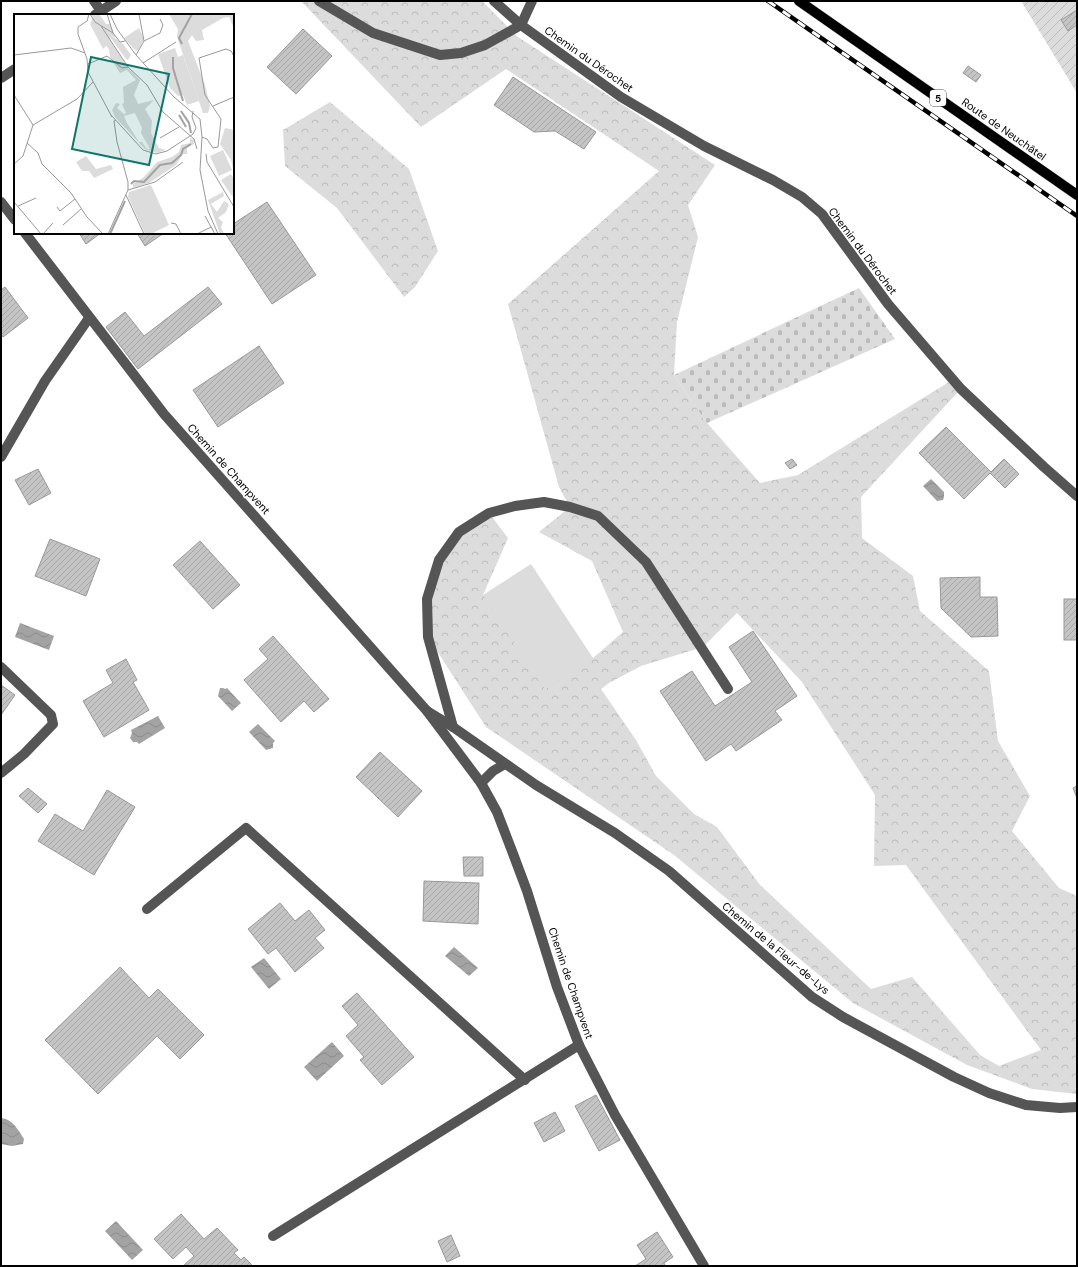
<svg xmlns="http://www.w3.org/2000/svg" width="1078" height="1267" font-family="'DM Sans',sans-serif">
	<style>
		.forest { fill: url(#forest-crowns); fill-rule: evenodd }
		.cemetery { fill: url(#cemetery-stones) }
		.garden { fill: url(#garden-furrows) }
		.pitch { fill: #dcdcdc }
		.water { fill: url(#water-waves) }
		.building { fill: url(#building-hatch); stroke: #999 }
		.lines { fill: none; stroke-linecap: round; stroke-linejoin: round }
		.major-casing { stroke: #dbdbdb; stroke-width: 11 }
		.minor { stroke: #555; stroke-width: 10 }
		.major { stroke: #000; stroke-width: 10 }
		.rail-casing { stroke: #000; stroke-width: 4.5 }
		.rail { stroke: #fff; stroke-width: 3; stroke-dasharray: 9; stroke-linecap: butt }
		.labels { text-anchor: middle; dominant-baseline: central; stroke-width: 3; stroke-linejoin: round; paint-order: stroke }
		.shield { fill: #fff; stroke: #4c4c4c; stroke-width: 1 }
		.shield-label { font-size: 10px; font-weight: bold; fill: #000 }
		.street-label { font-size: 11px; fill: #000; stroke: #fff }
		.inset-river { fill: none; stroke: #a3a3a3; stroke-width: 2 }
		.inset-road { fill: none; stroke: #999; stroke-width: 1 }
		.view { fill: #0f766e; fill-opacity: 0.15; stroke: #0f766e; stroke-width: 2 }
		.inset-edge { fill: none; stroke: #000; stroke-width: 2 }
	</style>
	<defs>
		<pattern id="forest-crowns" width="20" height="18" patternUnits="userSpaceOnUse"><rect width="20" height="18" fill="#dcdcdc"/><path d="M2 6a3 3 0 1 1 6 0M12 15a3 3 0 1 1 6 0" fill="none" stroke="#bbb"/></pattern>
		<pattern id="cemetery-stones" width="16" height="16" patternUnits="userSpaceOnUse"><rect width="16" height="16" fill="#dcdcdc"/><path d="M2 7V4a2 2 0 0 1 4 0v3zM10 15v-3a2 2 0 0 1 4 0v3z" fill="#bbb"/></pattern>
		<pattern id="garden-furrows" width="10" height="10" patternUnits="userSpaceOnUse"><rect width="10" height="10" fill="#dcdcdc"/><path d="M-1 1l2-2M0 10L10 0M9 11l2-2" fill="none" stroke="#bbb"/></pattern>
		<pattern id="water-waves" width="16" height="10" patternUnits="userSpaceOnUse"><rect width="16" height="10" fill="#a3a3a3"/><path d="M0 5q4-4 8 0t8 0" fill="none" stroke="#8b8b8b"/></pattern>
		<pattern id="building-hatch" width="6" height="6" patternUnits="userSpaceOnUse"><rect width="6" height="6" fill="#c4c4c4"/><path d="M-1 1l2-2M0 6l6-6M5 7l2-2" fill="none" stroke="#a7a7a7"/></pattern>
	</defs>
	<rect width="100%" height="100%" fill="#fff"/>
	<g class="forest">
		<path d="M301 1H482L518 37 715 165 688 205 698 237 677 322 674 375 707 423 760 483 798 475 949 382 958 392 861 497 862 538 913 576 920 611 989 671 998 741 1030 796 1012 831 1059 888 1077 896V1094L1032 1089 967 1065 853 1003 674 855 486 727 428 637 427 599 439 560 459 532 489 513 508 538 483 595 593 658 623 632 592 561 539 532 570 507 559 487 508 304 659 171 506 69 421 127ZM737 613 802 682 875 795 874 866 906 865 1041 1050 999 1066 980 1055 912 977 871 989 760 885 717 827 694 814 656 776 636 740 601 689 609 683 641 666 703 647Z"/>
		<polygon points="330,102 409,169 438,251 415,287 404,297 337,208 285,166 283,130"/>
	</g>
	<polygon class="cemetery" points="859,288 895,339 707,423 674,375"/>
	<polygon class="garden" points="1021,1 1077,1 1077,93"/>
	<polygon class="pitch" points="531,564 593,658 545,689 483,595"/>
	<g class="water">
		<polygon points="931,479 944,492 944,497 943,500 937,501 923,486"/>
		<polygon points="20,623 54,636 49,650 15,637"/>
		<polygon points="220,688 223,688 225,689 227,688 241,703 232,711 218,696"/>
		<polygon points="158,716 165,728 139,744 137,742 133,742 130,738 132,733 131,730"/>
		<polygon points="258,724 275,741 273,743 273,748 266,750 249,732"/>
		<polygon points="454,947 478,968 469,976 445,956"/>
		<polygon points="264,958 281,979 269,989 251,967"/>
		<polygon points="332,1042 344,1056 317,1081 304,1067"/>
		<path d="M1 1118C13 1119 18 1130 24 1139L23 1144 12 1146 1 1144Z"/>
		<polygon points="116,1221 143,1250 132,1260 105,1231"/>
	</g>
	<g class="building">
		<polygon points="1077,10 1077,25 1068,31 1061,20"/>
		<polygon points="303,29 332,56 296,94 267,67"/>
		<polygon points="968,66 981,75 976,82 963,73"/>
		<polygon points="513,77 596,132 584,149 555,131 534,132 494,105"/>
		<polygon points="267,202 316,275 272,304 225,233 233,233 233,224"/>
		<polygon points="79,233 101,233 86,244"/>
		<polygon points="137,233 164,233 145,246"/>
		<polygon points="5,287 28,318 3,337 1,334 1,290"/>
		<polygon points="208,287 222,304 138,369 106,327 125,312 144,336"/>
		<polygon points="259,346 284,383 218,427 193,390"/>
		<polygon points="946,427 991,472 1004,459 1019,474 1005,488 990,473 964,499 919,453"/>
		<polygon points="792,459 797,465 790,469 785,463"/>
		<polygon points="38,469 51,493 29,505 15,480"/>
		<polygon points="50,539 100,559 86,596 35,576"/>
		<polygon points="200,541 240,585 213,609 173,565"/>
		<polygon points="980,577 980,597 997,597 998,636 971,637 941,608 940,578"/>
		<rect x="1064" y="599" width="13" height="41"/>
		<polygon points="753,631 797,696 775,711 782,720 736,751 731,744 706,761 660,691 692,671 715,706 752,682 729,647"/>
		<polygon points="273,636 329,699 314,712 304,701 281,722 244,680 268,659 259,649"/>
		<polygon points="126,659 137,680 133,682 149,710 104,737 83,701 113,683 106,670"/>
		<polygon points="1,685 15,695 1,715"/>
		<polygon points="380,752 422,791 398,817 356,777"/>
		<polygon points="1077,786 1077,798 1073,788"/>
		<polygon points="28,788 47,804 38,813 19,796"/>
		<polygon points="107,790 135,807 94,875 38,841 55,814 83,831"/>
		<polygon points="463,857 483,857 483,876 464,876"/>
		<polygon points="424,881 479,883 478,924 423,921"/>
		<polygon points="280,903 295,921 309,910 325,930 315,938 324,948 295,972 276,948 268,954 248,929"/>
		<polygon points="120,967 149,998 158,989 204,1035 180,1059 157,1036 98,1094 45,1040"/>
		<polygon points="357,993 414,1057 382,1085 360,1060 364,1057 346,1036 358,1025 342,1006"/>
		<polygon points="596,1095 620,1140 599,1151 575,1106"/>
		<polygon points="555,1112 565,1131 544,1142 534,1123"/>
		<polygon points="181,1214 204,1239 217,1228 238,1250 234,1253 241,1260 244,1257 253,1266 183,1266 194,1256 186,1247 173,1259 154,1239"/>
		<polygon points="657,1232 673,1257 664,1263 665,1266 635,1266 646,1259 637,1245"/>
		<polygon points="451,1235 460,1256 447,1262 438,1241"/>
	</g>
	<g class="lines">
		<defs>
			<polyline id="major" points="799,1 1077,195"/>
		</defs>
		<use href="#major" class="major-casing"/>
		<g class="minor">
			<polyline points="94,1 101,11"/>
			<polyline points="319,1 373,33 440,55 461,53 485,45 521,25"/>
			<polyline points="494,1 521,25 621,97 704,146 773,180 802,197 822,214 888,304 961,389 1044,467 1077,496"/>
			<polyline points="95,15 116,1"/>
			<polyline points="521,25 532,1"/>
			<polyline points="1,78 15,69"/>
			<polyline points="1,202 15,220"/>
			<polyline points="25,233 164,414 427,711 481,783"/>
			<polyline points="1,457 45,381 89,318"/>
			<polyline points="1,667 51,715 53,724 24,754 1,773"/>
			<polyline points="427,711 453,727 536,785 615,833 669,871 812,997 843,1017 954,1077 989,1093 1026,1105 1060,1108 1077,1107"/>
			<polyline points="453,727 428,637 427,599 439,560 459,532 489,513 515,506 544,502 570,507 598,516 646,562 728,689"/>
			<polyline points="505,764 493,771 481,783 497,812 512,851 527,891 557,987 579,1045 615,1115 704,1266"/>
			<polyline points="147,909 246,828 525,1080"/>
			<polyline points="273,1236 579,1045"/>
		</g>
		<use href="#major" class="major"/>
		<defs>
			<polyline id="rail" points="768,1 1077,216"/>
		</defs>
		<use href="#rail" class="rail-casing"/>
		<use href="#rail" class="rail"/>
	</g>
	<g class="labels">
		<rect class="shield" x="930" y="90" width="16" height="16" rx="3"/>
		<g class="shield-label">
			<text x="938" y="98">5</text>
		</g>
		<g class="street-label">
			<text transform="translate(589 59) rotate(35)">Chemin du Dérochet</text>
			<text transform="translate(1004 129) rotate(35)">Route de Neuchâtel</text>
			<text transform="translate(863 251) rotate(53)">Chemin du Dérochet</text>
			<text transform="translate(229 469) rotate(48)">Chemin de Champvent</text>
			<text transform="translate(776 948) rotate(40)">Chemin de la Fleur-de-Lys</text>
			<text transform="translate(571 983) rotate(71)">Chemin de Champvent</text>
		</g>
	</g>
	<g transform="translate(14 14)">
		<rect width="220" height="220" fill="#fff"/>
		<path d="M98 22 109 30 120 45 117 41 114 46 112 45 96 23Z" fill="#dcdcdc"/>
		<path d="M77 0H85L92 10H96L102 24 98 22 95 24 114 54 126 66 120 81 124 90 140 86 131 95 138 107 137 119 145 134 152 136 143 139 131 135 101 103 98 96 102 89 106 90 103 94 110 100 112 99 108 90 110 89 109 73 122 66 113 56 106 59 96 43 95 35 92 32 89 35 76 10 79 4ZM121 99 128 114 127 119 136 135H133L128 128H125L113 109 110 102ZM155 0H220V14L215 3 209 4 188 16 190 26 182 27 178 21 174 27 191 71 196 92 194 99H189L163 23 164 15ZM125 14 130 25 125 35 122 37 110 24ZM211 114 220 116V158L217 146 206 130ZM176 124 180 126V130L173 134V140H169L162 151 135 169 119 174V170L130 163 143 148 158 143 165 138 167 131 176 129ZM72 142 82 155 97 151 99 155 80 164 75 157H68L62 148ZM209 178 210 182 197 190 203 198 210 187 215 190 212 198 204 204 209 208 207 213 210 220H206L194 186Z" fill="#dcdcdc" fill-rule="evenodd"/>
		<path d="M137 171 155 211 137 220H131L114 183 115 178Z" fill="#dcdcdc"/>
		<path d="M161 34 164 43 169 41 185 87 173 91 169 81 164 82 156 74 144 40Z" fill="#dcdcdc"/>
		<path d="M209 136 218 156 205 162 196 142ZM217 160 220 165V181L218 182 207 166Z" fill="#dcdcdc"/>
		<path class="inset-river" d="M168 30 165 24 178 0M159 43V54L169 87M167 97 175 109 177 119M165 101 172 113M117 170 120 167 130 168 146 151 158 149 167 141 169 135 177 130M96 220 111 187"/>
		<path class="inset-road" d="M75 0 73 7 64 13V20L73 45 74 58 98 103M76 0 81 8 99 19M93 0 99 19 106 28 111 27M96 0 103 15 122 41 160 83 186 105 188 123 186 156 194 197 204 220M87 12 114 53 133 71 149 98 180 125 183 135M130 27 146 19 149 11 146 5M0 41 57 34 71 39M122 41 130 27 125 0M129 49 162 28M74 50 93 42 108 54 114 53M0 81 19 111M199 92 220 83M97 101 129 136 142 140 153 137 179 120 182 114 178 103 179 97M188 123 193 125 199 134 204 133 207 105 191 81 185 44 212 35 217 37 220 42M146 124 165 113M13 129 24 139 28 150 57 179 73 203 89 220M192 140 193 148 220 193M0 150 9 142 19 111 63 85 79 68M114 176 141 168 169 148M112 181 130 220M0 188 27 220M4 192 22 184M43 193 46 197 61 185M191 202 201 220M157 209 162 210 167 220M49 211 67 195M29 220 39 209M94 220 114 176V168L103 128 100 107 102 106M183 220 197 213"/>
		<path class="view" d="M77 43 155 60 135 151 58 135Z"/>
		<rect width="220" height="220" class="inset-edge"/>
	</g>
	<rect width="1078" height="1267" fill="none" stroke="#000000" stroke-width="4"/>
</svg>
